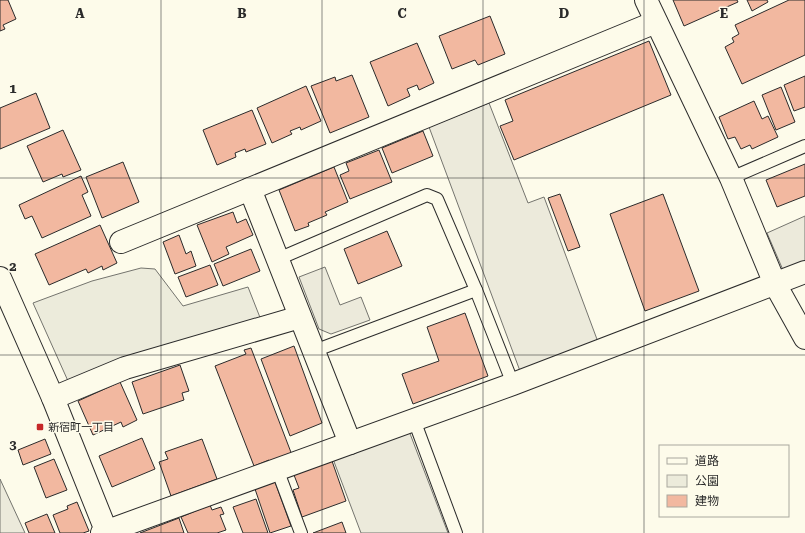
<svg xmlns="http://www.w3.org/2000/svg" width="805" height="533" font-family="'Roboto Serif','Noto Sans JP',serif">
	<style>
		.green { fill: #ecebdb; stroke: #74746e }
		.parking { fill: #eceadb; stroke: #74746e }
		.building { fill: #f2b8a0; stroke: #2b2b2b }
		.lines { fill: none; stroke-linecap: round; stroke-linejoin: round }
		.service-casing { stroke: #2b2b2b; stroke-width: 14 }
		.minor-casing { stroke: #2b2b2b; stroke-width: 24 }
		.tertiary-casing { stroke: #2b2b2b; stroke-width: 24 }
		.service { stroke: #fdfbea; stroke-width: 12 }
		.minor { stroke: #fdfbea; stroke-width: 22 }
		.tertiary { stroke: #fdfbea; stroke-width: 22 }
		.grid { fill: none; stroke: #2b2b2b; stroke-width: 1; stroke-opacity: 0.55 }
		.poi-dot { fill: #c62828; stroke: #fdfbea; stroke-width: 1.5 }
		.labels { text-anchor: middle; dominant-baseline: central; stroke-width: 3; stroke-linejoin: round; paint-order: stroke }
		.poi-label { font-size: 11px; fill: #2b2b2b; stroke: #fdfbea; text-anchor: start }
		.grid-label { font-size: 13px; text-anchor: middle; font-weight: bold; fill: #2b2b2b; stroke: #fdfbea; stroke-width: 3; stroke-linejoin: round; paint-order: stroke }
	</style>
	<rect width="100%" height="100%" fill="#fdfbea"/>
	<polygon class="green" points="141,268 155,269 183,306 248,287 261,320 68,381 33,303 92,281"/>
	<g class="parking">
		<polygon points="489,103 528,203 544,197 598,342 520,371 429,127"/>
		<polygon points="805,216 805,263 783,270 767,233"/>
		<polygon points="325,267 340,305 361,297 370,320 331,334 319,329 299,277"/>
		<polygon points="409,431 448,533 361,533 333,459"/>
		<polygon points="0,479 25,533 0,533"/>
	</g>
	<g class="building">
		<polygon points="0,0 8,0 16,19 3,25 5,29 0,31"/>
		<polygon points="673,0 737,0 738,2 684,26"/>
		<polygon points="747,0 767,0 768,2 752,11"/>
		<polygon points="789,0 805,0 805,55 742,84 725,47 734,42 732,38 739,34 735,25"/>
		<polygon points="490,16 505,54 478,65 475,60 452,69 439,36"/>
		<polygon points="649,41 671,95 514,160 500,126 513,121 505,100"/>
		<polygon points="417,43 434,83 419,90 417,85 407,89 410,96 388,106 370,62"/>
		<polygon points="352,75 369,117 330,133 311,86 335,77 336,81"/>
		<polygon points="805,76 805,107 794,111 784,85"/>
		<polygon points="306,86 321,121 301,130 300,127 290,131 292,134 272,143 257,108"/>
		<polygon points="781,87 795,122 776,130 762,95"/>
		<polygon points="36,93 50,128 0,149 0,108"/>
		<polygon points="754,101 762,119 768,116 778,137 752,149 750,145 741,149 735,137 728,139 719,117"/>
		<polygon points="252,110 266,144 246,152 245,149 235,153 236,157 217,165 203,130"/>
		<polygon points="63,130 81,170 63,177 62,174 43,182 27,146"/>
		<polygon points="423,131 433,156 392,173 382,148"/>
		<polygon points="379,150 392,182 350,199 340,175 349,171 346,163"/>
		<polygon points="123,162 139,202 102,218 86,177"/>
		<polygon points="805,164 805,196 777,207 766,180"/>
		<polygon points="334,167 348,202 325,212 327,215 308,223 309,226 295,231 279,190"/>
		<polygon points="81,176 88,192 82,195 91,216 42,238 32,216 25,219 19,205"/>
		<polygon points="560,194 580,247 568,251 548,198"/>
		<polygon points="663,194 699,291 645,311 610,214"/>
		<polygon points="233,212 237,223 246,219 253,235 226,247 229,254 212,262 197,225"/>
		<polygon points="100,225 117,263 103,270 102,266 88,273 86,269 49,285 35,254"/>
		<polygon points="387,231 402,266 358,284 344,249"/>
		<polygon points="179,235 186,254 191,251 196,266 175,274 163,242"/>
		<polygon points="251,249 260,271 223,286 214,264"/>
		<polygon points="210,265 218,285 186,297 178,277"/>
		<polygon points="465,313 488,376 413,404 402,374 439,361 427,327"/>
		<polygon points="294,346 322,423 290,436 261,359"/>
		<polygon points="251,348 292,455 270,463 269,460 254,466 215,366 246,354 244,350"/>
		<polygon points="180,365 189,391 182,393 184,400 143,414 132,382"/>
		<polygon points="120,382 137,420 123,427 121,422 93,435 78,401"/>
		<polygon points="142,438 155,469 112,487 99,456"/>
		<polygon points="45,439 51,454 23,465 18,450"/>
		<polygon points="202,439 217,479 171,496 159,462 168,459 165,452"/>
		<polygon points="54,459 67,490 46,498 34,467"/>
		<polygon points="332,461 346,501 302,517 293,490 299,488 294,475"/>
		<polygon points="275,482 291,526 270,533 255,489"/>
		<polygon points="256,499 268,533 243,533 233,507"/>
		<polygon points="77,502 89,531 83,533 60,533 53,515 68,509 67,506"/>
		<polygon points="210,505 212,510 221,507 224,514 220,515 226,530 217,533 188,533 181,517"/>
		<polygon points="47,514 55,533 29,533 25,523"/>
		<polygon points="179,518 184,533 140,533"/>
		<polygon points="342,522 346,533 313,533"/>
	</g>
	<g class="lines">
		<defs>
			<g id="service">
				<polyline points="731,178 805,146"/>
				<polyline points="278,259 427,195 437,199 476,290 513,384"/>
				<polyline points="314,351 476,290"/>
				<polyline points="414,420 456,533"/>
				<polyline points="277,469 301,533"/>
			</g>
			<g id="minor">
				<polyline points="646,0 731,178 775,284 805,338"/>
				<polyline points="250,189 350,443"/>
				<polyline points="121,242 656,22"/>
				<polyline points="53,398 125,368 300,317"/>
				<polyline points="102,533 513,384 805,272"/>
			</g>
			<polyline id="tertiary" points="0,278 53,398 107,533"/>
		</defs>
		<use href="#service" class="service-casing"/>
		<use href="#minor" class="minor-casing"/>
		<use href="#tertiary" class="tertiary-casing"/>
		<use href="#service" class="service"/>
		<use href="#minor" class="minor"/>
		<use href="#tertiary" class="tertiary"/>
	</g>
	<path class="grid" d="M161 0V533M322 0V533M483 0V533M644 0V533M0 178H805M0 355H805"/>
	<rect class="poi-dot" x="36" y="423" width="8" height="8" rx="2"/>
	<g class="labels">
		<g class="poi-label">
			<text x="48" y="427">新宿町一丁目</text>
		</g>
	</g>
	<g class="grid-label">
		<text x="80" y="18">A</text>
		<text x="242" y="18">B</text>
		<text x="402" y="18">C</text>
		<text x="564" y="18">D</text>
		<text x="724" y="18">E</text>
		<text x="13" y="93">1</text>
		<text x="13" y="271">2</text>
		<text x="13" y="449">3</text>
	</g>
	<rect x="659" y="445" width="130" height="72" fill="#fdfbea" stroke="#a9a89e"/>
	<rect x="667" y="458" width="20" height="6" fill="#fdfbea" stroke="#a9a89e"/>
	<text x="695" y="465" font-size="12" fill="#2b2b2b">道路</text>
	<rect x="667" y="475" width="20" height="12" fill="#ecebdb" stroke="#a9a89e"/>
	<text x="695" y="485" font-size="12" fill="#2b2b2b">公園</text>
	<rect x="667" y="495" width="20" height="12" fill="#f2b8a0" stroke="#a9a89e"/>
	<text x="695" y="505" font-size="12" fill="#2b2b2b">建物</text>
</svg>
